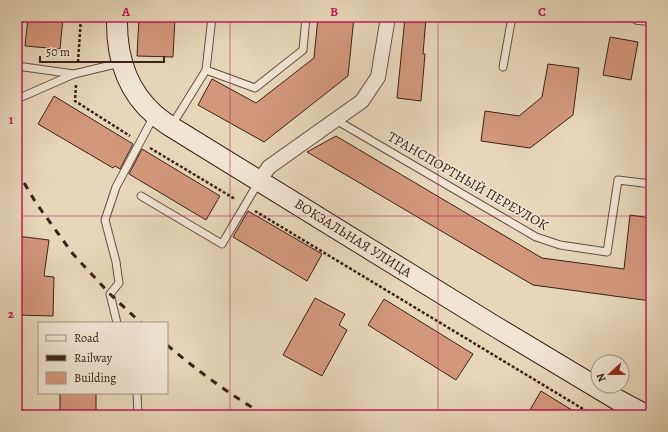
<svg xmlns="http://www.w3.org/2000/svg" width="668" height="432" font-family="Alegreya,serif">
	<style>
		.building { fill: #d2987c; stroke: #3e2117 }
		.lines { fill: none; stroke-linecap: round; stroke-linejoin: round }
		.service-casing { stroke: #684e40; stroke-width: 9 }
		.minor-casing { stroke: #684e40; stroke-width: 16 }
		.secondary-casing { stroke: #3e2117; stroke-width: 22 }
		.path { stroke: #3e2117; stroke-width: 2.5; stroke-dasharray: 3 2; stroke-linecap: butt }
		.service { stroke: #efe5d2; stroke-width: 7 }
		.minor { stroke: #efe5d2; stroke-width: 14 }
		.secondary { stroke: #efe5d2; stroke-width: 20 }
		.rail { stroke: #3e2117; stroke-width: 3; stroke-dasharray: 7 7; stroke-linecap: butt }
		.grid { fill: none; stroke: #c2185b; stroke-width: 1; stroke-opacity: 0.55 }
		.labels { text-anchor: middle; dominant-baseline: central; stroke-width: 3; stroke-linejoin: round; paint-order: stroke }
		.street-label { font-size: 14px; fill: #3e2117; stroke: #efe5d2 }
		.neatline { fill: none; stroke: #c2185b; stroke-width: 1.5 }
		.grid-label { font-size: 13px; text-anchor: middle; font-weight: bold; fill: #c2185b }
	</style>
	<rect width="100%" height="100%" fill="#e7d7b9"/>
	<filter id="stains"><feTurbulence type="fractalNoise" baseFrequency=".005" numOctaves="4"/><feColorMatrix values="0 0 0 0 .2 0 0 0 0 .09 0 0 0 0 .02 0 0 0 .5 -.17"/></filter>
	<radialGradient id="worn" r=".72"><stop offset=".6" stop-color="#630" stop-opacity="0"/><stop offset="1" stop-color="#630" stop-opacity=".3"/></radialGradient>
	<g class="building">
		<polygon points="28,17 63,17 60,49 25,46"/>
		<polygon points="139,17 175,17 173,57 137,56"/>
		<polygon points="318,17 354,17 348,76 264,142 198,105 212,79 256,103 314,58"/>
		<polygon points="405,17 426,18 423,54 425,54 421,101 397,98"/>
		<polygon points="610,37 638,42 631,80 603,75"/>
		<polygon points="548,64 579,68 573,115 530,148 481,141 485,111 519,116 542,97"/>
		<polygon points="54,96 133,144 120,169 115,166 113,168 38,124"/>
		<polygon points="336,136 542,258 624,269 630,215 651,218 651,301 533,285 307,152"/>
		<polygon points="142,149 220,196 206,220 129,174"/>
		<polygon points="248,211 322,254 307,281 233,237"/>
		<polygon points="17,236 49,240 44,276 54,277 53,316 17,315"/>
		<polygon points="315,298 345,314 339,325 347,330 322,376 283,355"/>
		<polygon points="384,299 473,354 456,380 368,325"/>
		<polygon points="541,391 580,415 527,415"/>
		<rect x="60" y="393" width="36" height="22"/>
	</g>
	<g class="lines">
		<defs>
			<g id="service">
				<polyline points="17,66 74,74"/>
				<polyline points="503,67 512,17"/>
				<polyline points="206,70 255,88 303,50 306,17"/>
				<polyline points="17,99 74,74 120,63"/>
				<polyline points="336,120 536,237 560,245 607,252 618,180 651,184"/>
				<polyline points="172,125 206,70 212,17"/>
				<polyline points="141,196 222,244 258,183"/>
				<polyline points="117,323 110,294 119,283 116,262 105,220 116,187 154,116"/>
				<polyline points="137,393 138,415"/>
			</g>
			<g id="minor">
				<polyline points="638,17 651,18"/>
				<polyline points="259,181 269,167 362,101 378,77 388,17"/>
			</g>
			<path id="secondary" d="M117 17C116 55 126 90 155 115 160 119 165 123 170 126L496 327 616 399 646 415"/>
		</defs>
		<use href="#service" class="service-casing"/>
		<use href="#minor" class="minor-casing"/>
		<use href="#secondary" class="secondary-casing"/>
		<g class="path">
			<polyline points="78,62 81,17"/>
			<polyline points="76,85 75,101 130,136"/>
			<polyline points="150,148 235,199"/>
			<polyline points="255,211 593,415"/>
		</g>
		<use href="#service" class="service"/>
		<use href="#minor" class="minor"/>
		<use href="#secondary" class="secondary"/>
		<g class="rail">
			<polyline points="17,171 36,203 73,254 110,294 141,323"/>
			<path d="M167 345C198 371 230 395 265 415"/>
		</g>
	</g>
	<path class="grid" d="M230 17V415M438 17V415M17 216H651"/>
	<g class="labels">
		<g class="street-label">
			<text transform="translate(468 181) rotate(30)">ТРАНСПОРТНЫЙ ПЕРЕУЛОК</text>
			<text transform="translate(353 238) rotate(32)">ВОКЗАЛЬНАЯ УЛИЦА</text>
		</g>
	</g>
	<rect width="668" height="432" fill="none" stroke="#e7d7b9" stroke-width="44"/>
	<rect x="38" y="322" width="130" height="72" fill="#efe5d2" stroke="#a89787"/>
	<rect x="46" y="335" width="20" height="6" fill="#efe5d2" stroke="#a89787"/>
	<text x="74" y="342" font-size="12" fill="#3e2117">Road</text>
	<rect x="46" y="355" width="20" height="6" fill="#3e2117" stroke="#a89787"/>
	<text x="74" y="362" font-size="12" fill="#3e2117">Railway</text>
	<rect x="46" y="372" width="20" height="12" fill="#d2987c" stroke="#a89787"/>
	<text x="74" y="382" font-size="12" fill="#3e2117">Building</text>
	<g transform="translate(610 374) rotate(248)"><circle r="19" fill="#efe5d2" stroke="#a89787"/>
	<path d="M0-3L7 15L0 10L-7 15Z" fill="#8f2418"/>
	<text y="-6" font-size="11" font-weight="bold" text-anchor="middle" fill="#3e2117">N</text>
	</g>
	<path d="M40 56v6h124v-6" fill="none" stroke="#3e2117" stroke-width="2"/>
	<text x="46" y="56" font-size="12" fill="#3e2117" stroke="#efe5d2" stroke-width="3" paint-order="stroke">50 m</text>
	<rect x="22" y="22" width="624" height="388" class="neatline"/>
	<g class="grid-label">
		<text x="126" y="16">A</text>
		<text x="334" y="16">B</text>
		<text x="542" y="16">C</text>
		<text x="11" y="124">1</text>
		<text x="11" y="318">2</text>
	</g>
	<rect width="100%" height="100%" filter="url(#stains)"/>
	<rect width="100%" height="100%" fill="url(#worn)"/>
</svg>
